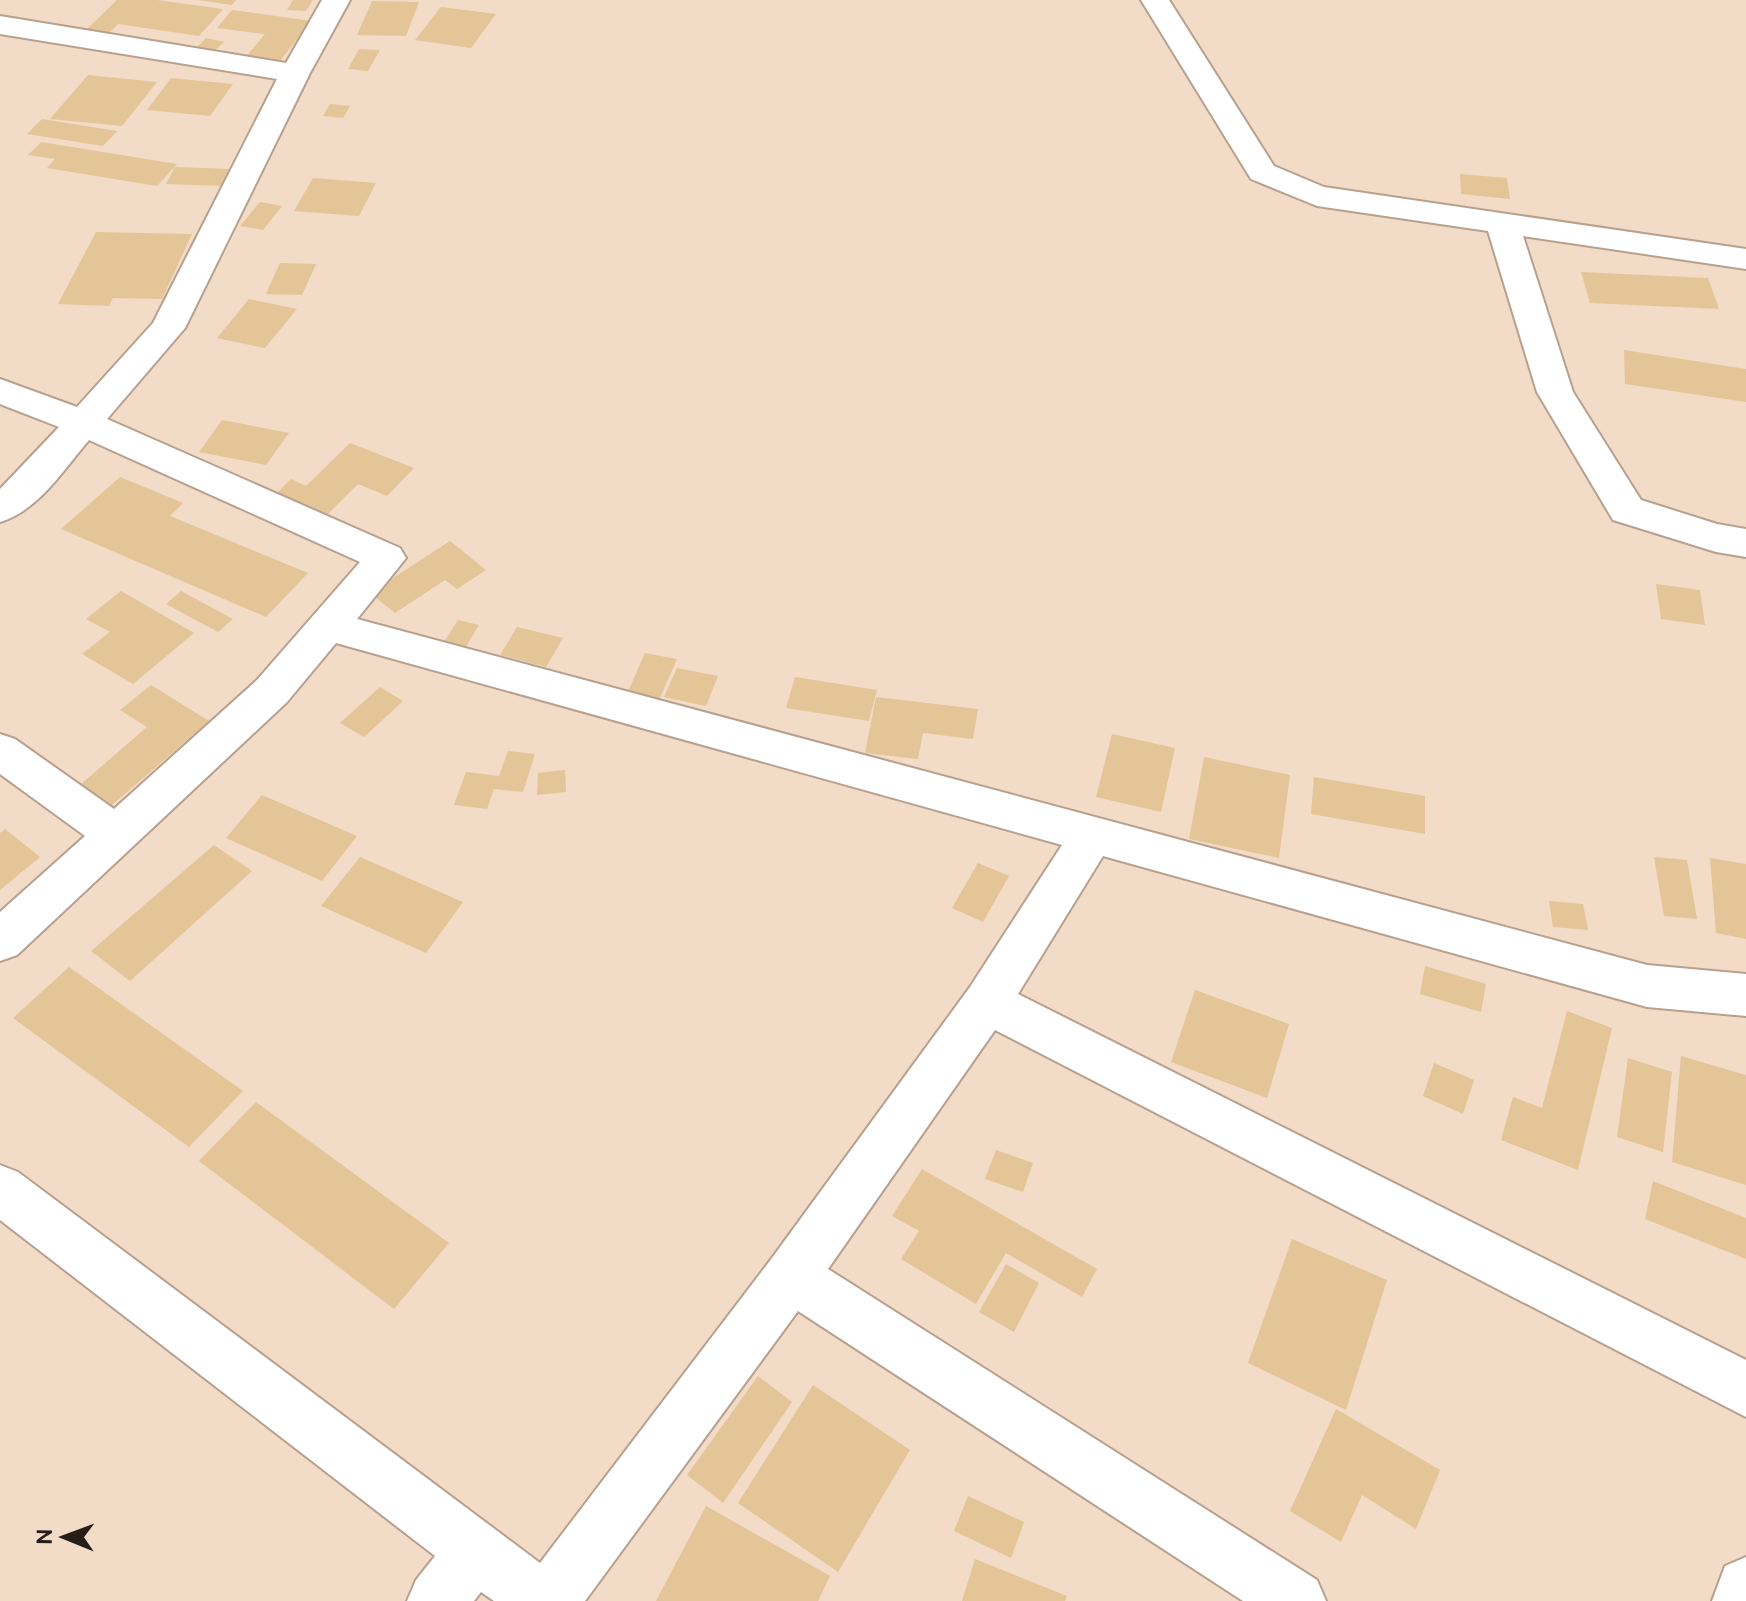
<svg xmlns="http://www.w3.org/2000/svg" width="1746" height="1601" font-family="Ubuntu,sans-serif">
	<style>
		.building { fill: #e4c598 }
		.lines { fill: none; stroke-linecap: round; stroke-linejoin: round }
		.minor-casing { stroke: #b7a18e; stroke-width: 4 }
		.minor { fill: #fff; fill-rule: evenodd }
	</style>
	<rect width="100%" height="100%" fill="#f2dbc7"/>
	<g class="building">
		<polygon points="117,0 157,0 223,9 199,36 118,24 108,34 85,31"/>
		<polygon points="197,0 236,0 232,5"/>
		<polygon points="293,0 313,0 306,11 287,10"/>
		<polygon points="372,1 419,2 406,36 357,35"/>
		<polygon points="441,7 496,14 471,48 415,40"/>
		<polygon points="232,10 312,21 279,62 245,58 265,34 217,28"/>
		<polygon points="206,38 224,42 213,52 195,49"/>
		<polygon points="359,49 380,50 368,71 348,69"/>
		<polygon points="88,75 157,82 122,126 50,119"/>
		<polygon points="171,78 233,84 210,116 147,110"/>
		<polygon points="330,104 350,106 343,118 323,116"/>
		<polygon points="42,119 117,131 103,146 27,134"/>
		<polygon points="41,142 177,164 157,186 47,168 55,159 28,155"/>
		<polygon points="175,167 231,169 222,186 166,184"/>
		<polygon points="1460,174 1507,178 1510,199 1461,194"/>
		<polygon points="313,178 376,183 359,216 294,211"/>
		<polygon points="260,202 282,206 263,230 240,226"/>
		<polygon points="96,232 192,234 162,299 113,298 109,306 58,304"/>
		<polygon points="280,263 316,264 302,295 266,294"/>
		<polygon points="1581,272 1708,278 1719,309 1590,303"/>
		<polygon points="249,299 297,309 265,348 217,338"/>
		<polygon points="1624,350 1746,369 1746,402 1625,384"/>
		<polygon points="222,420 289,433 266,465 199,452"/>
		<polygon points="350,443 414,468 387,496 358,484 322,520 271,499 291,479 306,486"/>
		<polygon points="120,477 183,503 170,516 308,573 266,617 61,529"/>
		<polygon points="450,541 486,570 457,589 445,580 395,613 370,593"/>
		<polygon points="1656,584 1700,590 1705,625 1661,619"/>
		<polygon points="121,591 194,633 133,684 82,654 110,632 86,619"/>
		<polygon points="181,591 233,619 218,632 166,604"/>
		<polygon points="458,620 479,625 462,653 440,648"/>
		<polygon points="517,627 563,638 546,667 500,655"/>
		<polygon points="645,653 677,659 659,700 627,694"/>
		<polygon points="677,668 718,676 706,706 664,697"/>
		<polygon points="795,677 877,690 869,721 786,708"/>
		<polygon points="151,685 209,721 112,805 81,784 147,727 120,710"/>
		<polygon points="380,687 403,701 364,737 340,723"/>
		<polygon points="876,697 978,709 973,739 923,733 918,759 865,753"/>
		<polygon points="1112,734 1175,748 1161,812 1096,797"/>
		<polygon points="508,751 535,754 523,792 494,789 487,809 454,805 466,772 499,776"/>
		<polygon points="1204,757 1290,775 1279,858 1189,839"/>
		<polygon points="565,770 566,792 537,795 538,773"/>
		<polygon points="1314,777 1425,796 1425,834 1311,814"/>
		<polygon points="262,795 357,836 322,881 226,838"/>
		<polygon points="5,829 40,857 0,890 0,833"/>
		<polygon points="214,845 252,871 130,981 91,951"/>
		<polygon points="360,857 463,902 426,953 321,906"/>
		<polygon points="1654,857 1687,860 1697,919 1664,916"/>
		<polygon points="1710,858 1746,864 1746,939 1716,933"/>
		<polygon points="978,863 1009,876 983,922 952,908"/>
		<polygon points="1549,901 1583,904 1588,930 1553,927"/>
		<polygon points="1425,966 1486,984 1481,1012 1420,994"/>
		<polygon points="69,967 243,1091 189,1147 13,1018"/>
		<polygon points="1195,990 1289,1024 1267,1098 1171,1062"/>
		<polygon points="1567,1011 1612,1028 1578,1170 1501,1140 1513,1097 1542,1108"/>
		<polygon points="1681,1056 1746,1075 1746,1185 1672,1162"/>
		<polygon points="1628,1058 1672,1072 1663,1152 1617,1137"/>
		<polygon points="1434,1063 1474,1080 1463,1114 1423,1096"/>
		<polygon points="256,1102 449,1243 394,1309 199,1161"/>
		<polygon points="996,1150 1033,1163 1023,1192 985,1179"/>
		<polygon points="922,1169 1097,1269 1082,1297 1006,1253 976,1304 901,1259 919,1231 892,1216"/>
		<polygon points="1653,1181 1746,1218 1746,1259 1645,1219"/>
		<polygon points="1292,1239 1387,1280 1346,1410 1248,1363"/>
		<polygon points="1006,1264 1039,1283 1014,1332 979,1312"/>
		<polygon points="758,1376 792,1402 723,1503 687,1475"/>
		<polygon points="813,1385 910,1450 838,1572 738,1503"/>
		<polygon points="1336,1409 1440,1470 1416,1529 1362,1495 1341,1542 1290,1511"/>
		<polygon points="968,1496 1024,1522 1011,1558 954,1531"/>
		<polygon points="706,1506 830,1576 818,1601 656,1601"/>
		<polygon points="975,1559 1067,1596 1065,1601 962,1601"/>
	</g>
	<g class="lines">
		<defs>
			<g id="minor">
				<path d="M322 0H350L310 73 185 328 107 419 400 548 406 558 357 619 1647 965 1746 974V1016L1647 1007 1103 856 1018 994 1746 1360V1417L995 1030 828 1269 1317 1580 1326 1601H1243L798 1311 585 1601H494L481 1592 474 1601H407L416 1580 435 1556 0 1220V1165L18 1172 540 1563 772 1258 970 987 1062 845 336 643 287 702 17 955 0 961V912L85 836 0 774V734L15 739 114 809 257 680 360 562 89 440C64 469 38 511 0 522V489L59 427 0 404V379L77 407 153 323 277 79 0 34V16L286 63Z"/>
				<polygon points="1141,0 1169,0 1274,166 1324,187 1746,249 1746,269 1523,236 1573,392 1641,500 1717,524 1746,529 1746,557 1716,552 1613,520 1537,392 1488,231 1317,206 1251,179"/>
				<polygon points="1746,1557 1746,1601 1712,1601 1725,1566"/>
			</g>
		</defs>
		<use href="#minor" class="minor-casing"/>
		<use href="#minor" class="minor"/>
	</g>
	<g transform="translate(64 1537) rotate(271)" stroke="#f2dbc7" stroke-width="6" paint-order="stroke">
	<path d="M0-6L14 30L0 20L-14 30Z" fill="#251d16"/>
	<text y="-12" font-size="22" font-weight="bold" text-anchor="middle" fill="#251d16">N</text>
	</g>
</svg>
